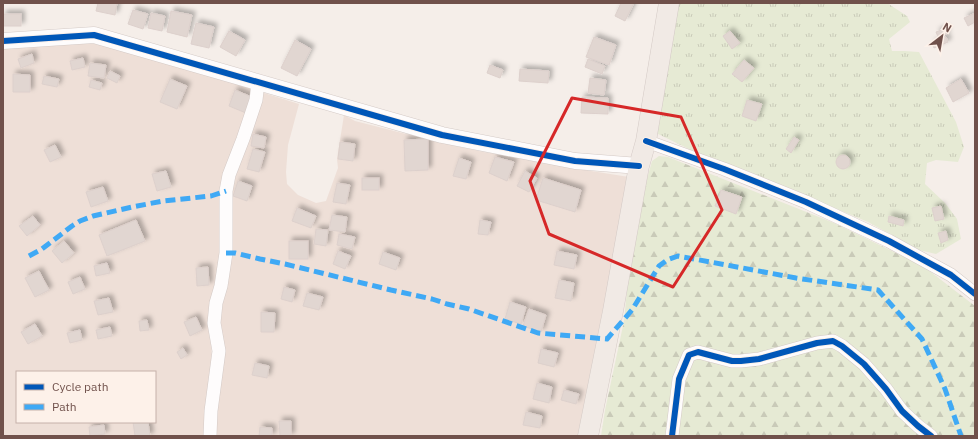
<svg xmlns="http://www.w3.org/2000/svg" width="978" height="439" font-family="'IBM Plex Sans',sans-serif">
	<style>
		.residential { fill: #eedfd7; fill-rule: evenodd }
		.grass { fill: url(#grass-tufts) }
		.forest { fill: url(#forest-firs) }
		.building { fill: #e1d6d1; stroke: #ddd0cc; filter: url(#shadow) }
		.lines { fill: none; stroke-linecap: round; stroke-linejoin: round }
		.minor-casing { stroke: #d4cac6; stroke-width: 14 }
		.tertiary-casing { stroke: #d4cac6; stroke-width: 17 }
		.primary-casing { stroke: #d3c9c5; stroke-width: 21 }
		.minor { stroke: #fefcfc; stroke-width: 13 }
		.tertiary { stroke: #fefcfc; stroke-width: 16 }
		.primary { stroke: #f1eae5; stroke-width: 20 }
		.quiet { stroke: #3fa9f5; stroke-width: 5; stroke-dasharray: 10 5; stroke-linecap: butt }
		.cycleway-casing { stroke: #fdf1e9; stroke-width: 8 }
		.cycleway { stroke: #0057b8; stroke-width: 6 }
		.marked { fill: none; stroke: #d62828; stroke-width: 3; stroke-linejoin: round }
	</style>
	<defs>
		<pattern id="grass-tufts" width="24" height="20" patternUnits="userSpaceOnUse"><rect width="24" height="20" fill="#e6ead4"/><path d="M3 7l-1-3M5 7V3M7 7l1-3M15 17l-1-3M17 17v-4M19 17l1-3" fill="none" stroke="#c9cab8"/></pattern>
		<pattern id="forest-firs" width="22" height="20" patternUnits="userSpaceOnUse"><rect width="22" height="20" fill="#e6ead4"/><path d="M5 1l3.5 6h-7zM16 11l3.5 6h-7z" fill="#c9cab8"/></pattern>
		<filter id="shadow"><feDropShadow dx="3.5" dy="-3.5" stdDeviation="2" flood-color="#0004"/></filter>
	</defs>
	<rect width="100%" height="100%" fill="#f5eee9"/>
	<g class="residential">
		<path d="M75 43H91L108 47 253 89 242 129 221 259 211 329 212 375 206 436H3V49ZM17 372H155V422H17Z"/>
		<polygon points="261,92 299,104 288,145 286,172 287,184 298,195 316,203 326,201 338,168 337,159 344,115 355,121 406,134 420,135 455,146 484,152 536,160 585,170 629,177 580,436 215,436 219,317 231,186"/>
	</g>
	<polygon class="grass" points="678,3 887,3 907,16 910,22 889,39 892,51 904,51 919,52 956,122 964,147 958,162 936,160 927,163 925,184 945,203 957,219 961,239 936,254 919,250 868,222 784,187 697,153 654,132"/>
	<polygon class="forest" points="659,156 668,157 834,223 923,266 975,306 975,436 601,436 605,410 624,321 628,280 645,186 652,161"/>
	<g class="building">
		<polygon points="98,3 117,3 115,15 96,11"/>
		<polygon points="621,3 634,3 625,21 615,16"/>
		<polygon points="133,10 148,14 143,29 128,24"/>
		<polygon points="171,11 192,15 187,37 167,32"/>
		<polygon points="151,13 165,16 162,31 148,28"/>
		<polygon points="975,13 975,22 968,26 964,18"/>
		<rect x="3" y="14" width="18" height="12"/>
		<polygon points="196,23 214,27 209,48 191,44"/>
		<polygon points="944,29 947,34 938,37 936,32"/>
		<polygon points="229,31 245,40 236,56 220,47"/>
		<polygon points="730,31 740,43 732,49 723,36"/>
		<polygon points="594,37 616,45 609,65 586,57"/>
		<polygon points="946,37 948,42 934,48 932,43"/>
		<polygon points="295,40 311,49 297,76 281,68"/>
		<polygon points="32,54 34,63 21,68 18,59"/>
		<polygon points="83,58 85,67 72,70 70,61"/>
		<polygon points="588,59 605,66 602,74 585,67"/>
		<polygon points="744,60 754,68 742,82 732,74"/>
		<polygon points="90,63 106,65 104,78 88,76"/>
		<polygon points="490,65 503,70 500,78 487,73"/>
		<polygon points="520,69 549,71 548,83 519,81"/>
		<polygon points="110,71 120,76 117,83 107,78"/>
		<polygon points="13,74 30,75 30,92 13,92"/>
		<polygon points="44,76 59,79 57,87 42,84"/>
		<polygon points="590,78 606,80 604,95 588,93"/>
		<polygon points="170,79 187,86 177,109 160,102"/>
		<polygon points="961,79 969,93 953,102 946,88"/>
		<polygon points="91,80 102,83 100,90 89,87"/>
		<polygon points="235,90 252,97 246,113 229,106"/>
		<polygon points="582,97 608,98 608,114 581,113"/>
		<polygon points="747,100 762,104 756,121 742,116"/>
		<polygon points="253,134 266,137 264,148 251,146"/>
		<polygon points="794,137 799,140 791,153 786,149"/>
		<polygon points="428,139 428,170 405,171 404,140"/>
		<polygon points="340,142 355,144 353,161 338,159"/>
		<polygon points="55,145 61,157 50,162 44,150"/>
		<polygon points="253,149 265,152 259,172 247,169"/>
		<circle cx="843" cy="162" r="7"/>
		<polygon points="495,157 514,162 507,181 489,173"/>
		<polygon points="459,158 471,162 466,179 453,176"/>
		<polygon points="166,171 171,187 157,191 152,174"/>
		<polygon points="525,171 537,178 529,192 517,186"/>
		<rect x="362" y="178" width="17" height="12"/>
		<polygon points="543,178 581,190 575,212 536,200"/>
		<polygon points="238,181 252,186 247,201 233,196"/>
		<polygon points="337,183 350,185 346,204 333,202"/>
		<polygon points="103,187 108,201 91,207 86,192"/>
		<polygon points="721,190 742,197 736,214 715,206"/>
		<polygon points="941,206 944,219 935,221 932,208"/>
		<polygon points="297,208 316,216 311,228 292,221"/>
		<polygon points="332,215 347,217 345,232 329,230"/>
		<polygon points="33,216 40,225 27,236 19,226"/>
		<polygon points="889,216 904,220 903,226 888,222"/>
		<polygon points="136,220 145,241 107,256 99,235"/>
		<polygon points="480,220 491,222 488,235 478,234"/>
		<polygon points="316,229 328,230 326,246 314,244"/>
		<polygon points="946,231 948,240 941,243 938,233"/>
		<polygon points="339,234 355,237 352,249 337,245"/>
		<polygon points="64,241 74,253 62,263 52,251"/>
		<rect x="289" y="241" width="19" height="18"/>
		<polygon points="338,251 351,256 345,269 333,264"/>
		<polygon points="557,251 577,255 574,269 554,265"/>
		<polygon points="383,252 400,258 396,270 379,264"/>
		<polygon points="107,263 110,273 96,276 94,266"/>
		<polygon points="208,267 209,285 197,286 196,268"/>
		<polygon points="39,271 49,290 35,297 25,278"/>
		<polygon points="80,277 85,289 73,294 68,282"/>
		<polygon points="559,280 574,283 571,301 555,298"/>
		<polygon points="284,287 295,290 292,302 281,299"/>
		<polygon points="307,293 323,297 319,310 303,306"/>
		<polygon points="109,298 113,312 98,315 94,301"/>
		<polygon points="510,302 526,307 521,324 505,319"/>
		<polygon points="529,309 546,315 541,332 523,326"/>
		<polygon points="261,312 275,313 274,332 261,332"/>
		<polygon points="196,317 202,330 190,336 184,322"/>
		<polygon points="147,320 149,330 140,331 139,321"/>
		<polygon points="35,324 42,336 28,344 21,332"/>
		<polygon points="110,327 112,336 98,339 96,330"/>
		<polygon points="80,330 82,340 70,343 67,333"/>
		<polygon points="183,348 187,355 181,359 177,352"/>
		<polygon points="541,349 558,353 554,367 538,363"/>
		<polygon points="255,363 269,366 267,378 252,375"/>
		<polygon points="537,383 552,387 549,403 533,399"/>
		<polygon points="564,390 579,394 576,404 561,400"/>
		<polygon points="526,412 542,416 540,428 523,425"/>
		<polygon points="279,421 291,421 291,436 280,436"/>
		<polygon points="133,422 148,422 150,436 135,436"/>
		<polygon points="104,425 105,434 90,436 89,427"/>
		<polygon points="260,427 272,428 272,436 259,436"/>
	</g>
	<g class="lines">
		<defs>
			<g id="minor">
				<polyline points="646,141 724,169 806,202 889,241 951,275 975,294"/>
				<polyline points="210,436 211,411 219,351 214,323 216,303 221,286 226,253 226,191 229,175 243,139 256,100 258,83"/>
				<polyline points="672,436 679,379 689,355 698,352 732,361 741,361 759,359 817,343 833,341 842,346 864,364 886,389 902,411 918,426 931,436"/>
			</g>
			<polyline id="tertiary" points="3,41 94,35 442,135 575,161 639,166"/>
			<polyline id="primary" points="588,436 613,311 639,166 646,141 669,3"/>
		</defs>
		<use href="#minor" class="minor-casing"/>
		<use href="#tertiary" class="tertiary-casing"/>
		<use href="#primary" class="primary-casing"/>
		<use href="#minor" class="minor"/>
		<use href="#tertiary" class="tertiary"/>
		<use href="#primary" class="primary"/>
		<g class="quiet">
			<polyline points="226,253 235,253 260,259 285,264 391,290 432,299 447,304 469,309 538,333 607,339 632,310 659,266 667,260 678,256 796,278 878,290 922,339 945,389 961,436"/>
			<polyline points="29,256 42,249 72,226 80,221 93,216 132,207 163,201 211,196 226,191"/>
		</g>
		<defs>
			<g id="cycleway">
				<polyline points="3,41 94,35 442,135 575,161 639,166"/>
				<polyline points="646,141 724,169 806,202 889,241 951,275 975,294"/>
				<polyline points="672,436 679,379 689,355 698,352 732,361 741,361 759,359 817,343 833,341 842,346 864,364 886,389 902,411 918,426 931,436"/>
			</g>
		</defs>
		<use href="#cycleway" class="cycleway-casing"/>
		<use href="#cycleway" class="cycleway"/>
	</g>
	<path class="marked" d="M572 98 681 117 722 210 673 287 549 234 530 181Z"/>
	<rect width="978" height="439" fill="none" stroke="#70514b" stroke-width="8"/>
	<rect x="16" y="371" width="140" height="52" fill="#fdf1e9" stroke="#c5b1aa"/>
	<rect x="24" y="384" width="20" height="6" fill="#0057b8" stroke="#c5b1aa"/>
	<text x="52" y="391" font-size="12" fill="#70514b">Cycle path</text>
	<rect x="24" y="404" width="20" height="6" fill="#3fa9f5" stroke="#c5b1aa"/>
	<text x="52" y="411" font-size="12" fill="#70514b">Path</text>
	<g transform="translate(942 36) rotate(31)" stroke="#fdf1e9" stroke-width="3" paint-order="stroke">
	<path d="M0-3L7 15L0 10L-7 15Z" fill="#70514b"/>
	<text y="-6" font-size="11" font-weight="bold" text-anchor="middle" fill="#70514b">N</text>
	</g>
</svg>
